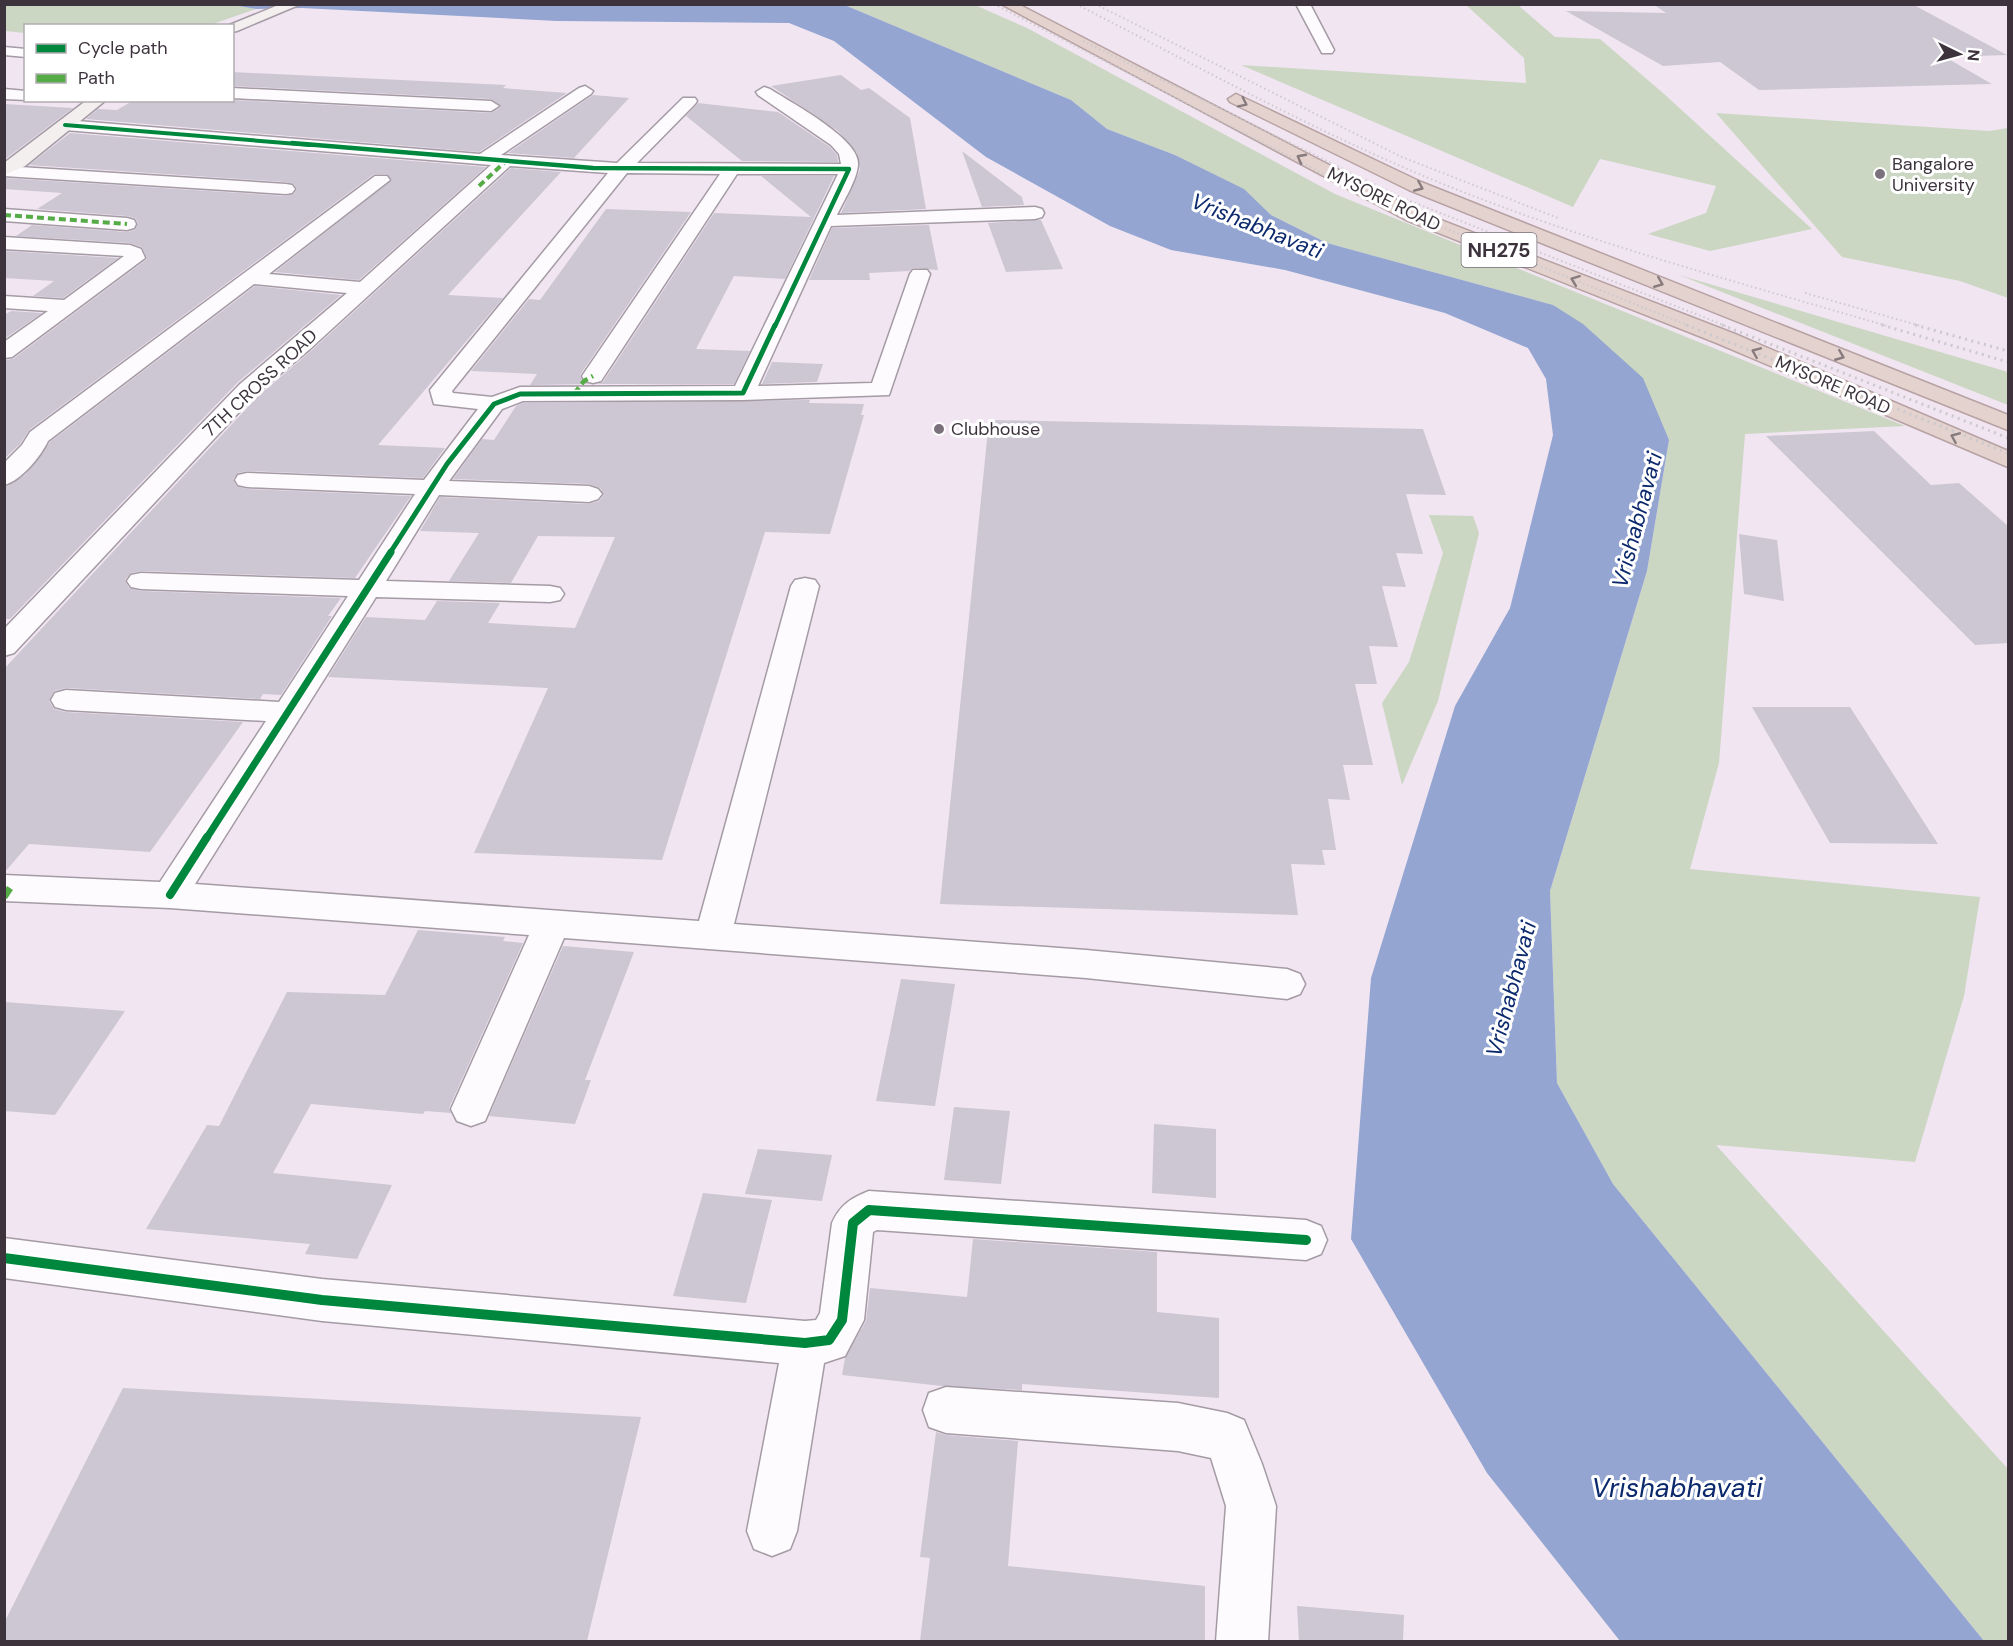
<svg xmlns="http://www.w3.org/2000/svg" width="2013" height="1646" font-family="'DM Sans',sans-serif">
	<style>
		.green { fill: #cbd7c3 }
		.water { fill: #93a5d0 }
		.building { fill: #ccc7d2 }
		.lines { fill: none; stroke-linecap: round; stroke-linejoin: round }
		.street-casing { stroke: #a49ba5; stroke-width: 3 }
		.secondary-casing { stroke: #a49ba5; stroke-width: 3 }
		.highway-casing { stroke: #b7a2a3; stroke-width: 3 }
		.street { fill: #fdfbfd; fill-rule: evenodd }
		.secondary { fill: #f4efef; fill-rule: evenodd }
		.highway { fill: #e3d2ce; fill-rule: evenodd }
		.rail-far1 { stroke: #ccc9cd; stroke-width: 2; stroke-dasharray: 1.5 3; stroke-linecap: butt }
		.rail { stroke: #ccc9cd; stroke-width: 3; stroke-dasharray: 2 4.5; stroke-linecap: butt }
		.quiet-far2 { stroke: #55ac46; stroke-width: 4; stroke-dasharray: 7 4; stroke-linecap: butt }
		.quiet-far1 { stroke: #55ac46; stroke-width: 4.5; stroke-dasharray: 8 4.5; stroke-linecap: butt }
		.quiet { stroke: #55ac46; stroke-width: 7; stroke-dasharray: 14 7; stroke-linecap: butt }
		.cycleway-far5-casing { stroke: #fff; stroke-width: 5 }
		.cycleway-far4-casing { stroke: #fff; stroke-width: 7 }
		.cycleway-far3-casing { stroke: #fff; stroke-width: 8 }
		.cycleway-far2-casing { stroke: #fff; stroke-width: 10 }
		.cycleway-far1-casing { stroke: #fff; stroke-width: 12 }
		.cycleway-casing { stroke: #fff; stroke-width: 14 }
		.cycleway-far5 { stroke: #00873e; stroke-width: 4 }
		.cycleway-far4 { stroke: #00873e; stroke-width: 4.5 }
		.cycleway-far3 { stroke: #00873e; stroke-width: 5 }
		.cycleway-far2 { stroke: #00873e; stroke-width: 7 }
		.cycleway-far1 { stroke: #00873e; stroke-width: 8 }
		.cycleway { stroke: #00873e; stroke-width: 10 }
		.oneway { stroke: #877b7e }
		.poi-dot { fill: #7b717c; stroke: #fff; stroke-width: 2 }
		.labels { text-anchor: middle; dominant-baseline: central; stroke-width: 6; stroke-linejoin: round; paint-order: stroke }
		.far-poi-label { font-size: 18px; fill: #3c333d; stroke: #fff; text-anchor: start }
		.far-street-label { font-size: 18px; fill: #3c333d; stroke: #fff }
		.shield { fill: #fff; stroke: #767077; stroke-width: 1.5 }
		.shield-label { font-size: 20px; font-weight: bold; fill: #3c333d }
		.water-label { font-size: 22px; font-style: italic; fill: #0b296c; stroke: #fff }
		.near-water-label { font-size: 27px; font-style: italic; fill: #0b296c; stroke: #fff }
	</style>
	<rect width="100%" height="100%" fill="#f1e5f2"/>
	<g class="green">
		<polygon points="234,4 256,9 210,25 26,26 25,33 5,31 5,5"/>
		<polygon points="849,4 975,5 1027,28 1335,194 1905,426 1745,434 1719,763 1690,869 1980,897 1964,996 1915,1162 1716,1145 2008,1469 2008,1641 1984,1641 1613,1184 1557,1083 1550,891 1647,571 1669,440 1553,305 1327,243 1271,215 1243,189 1175,155 1107,129 1071,100 847,6"/>
		<polygon points="1466,5 1518,5 1555,37 1600,39 1663,93 1812,229 1710,251 1648,234 1706,213 1716,186 1600,159 1573,207 1241,65 1526,83 1524,58"/>
		<polygon points="1716,113 1989,131 2008,128 2008,298 1960,281 1842,257"/>
		<polygon points="1679,275 2008,372 2008,405"/>
		<polygon points="1429,515 1473,516 1479,533 1438,701 1402,785 1382,703 1409,662 1443,553"/>
	</g>
	<polygon class="water" points="796,4 847,6 1071,100 1107,129 1175,155 1244,189 1271,215 1327,243 1553,305 1583,324 1643,378 1669,440 1647,571 1550,891 1557,1083 1613,1184 1984,1641 1620,1641 1487,1473 1351,1239 1371,978 1455,706 1510,608 1553,435 1546,379 1528,348 1445,313 1285,270 1171,250 1110,226 986,157 834,41 789,23 557,21 302,8 256,9 234,5"/>
	<g class="building">
		<polygon points="1653,4 1912,4 2007,55 1945,57 1992,84 1759,90 1720,62 1663,66 1566,11 1666,13"/>
		<polygon points="232,72 506,85 503,88 567,93 479,152 86,119 98,109 117,110 134,100 232,100 491,113 501,107 491,99 232,86"/>
		<polygon points="841,75 861,90 869,88 910,118 926,209 841,213 860,170 857,153 838,131 771,86"/>
		<polygon points="593,95 629,98 574,158 508,153"/>
		<polygon points="698,103 778,112 830,147 837,155 838,162 742,161 686,116"/>
		<polygon points="4,104 73,108 4,160"/>
		<polygon points="70,133 486,167 359,280 275,272 392,180 387,174 374,174 29,430 20,444 4,459 4,360 13,359 147,259 142,247 130,243 16,236 32,225 127,232 135,230 138,223 135,218 127,216 37,209 62,193 4,189 4,178 286,196 294,194 297,189 294,184 286,182 29,165"/>
		<polygon points="962,151 1022,197 1024,205 982,207"/>
		<polygon points="511,168 561,172 448,295 503,298 378,445 445,448 423,478 247,471 238,473 233,479 236,486 247,489 411,496 355,578 141,571 131,573 125,580 129,588 141,591 341,598 328,616 332,616 281,695 263,694 260,699 66,688 54,691 49,701 54,709 65,712 243,722 150,852 29,844 4,873 4,669 258,396 311,351"/>
		<polygon points="761,176 834,176 785,279 734,276 696,349 750,351 734,384 597,384 603,382 714,213 811,217"/>
		<polygon points="606,209 691,212 580,375 583,382 589,384 530,385 537,374 471,371 529,299 540,300"/>
		<polygon points="1039,220 1041,220 1063,269 1006,272 988,223"/>
		<polygon points="929,225 938,270 913,268 909,271 869,273 870,280 809,280 832,228"/>
		<polygon points="4,251 118,258 63,298 33,296 54,281 4,278"/>
		<polygon points="255,286 341,295 238,382 10,619 4,619 4,487 25,475 50,442"/>
		<polygon points="11,311 42,313 4,339 4,315"/>
		<polygon points="772,362 823,364 817,382 762,384"/>
		<polygon points="810,400 809,403 864,404 861,415 864,415 830,534 765,532 662,860 474,853 548,688 328,677 366,617 425,620 437,601 500,603 488,623 575,628 615,537 538,536 511,583 449,581 479,533 420,531 440,497 589,504 599,501 604,495 600,488 589,484 453,479 482,439 494,440 516,406 523,403"/>
		<polygon points="989,420 1423,429 1446,495 1406,494 1423,554 1396,553 1406,587 1382,586 1398,647 1369,646 1377,684 1355,684 1373,765 1343,765 1350,800 1328,799 1336,850 1322,850 1325,865 1291,864 1298,915 940,904"/>
		<polygon points="1874,431 1931,485 1959,483 2008,526 2008,643 1975,645 1766,436"/>
		<polygon points="1739,534 1777,540 1784,601 1744,594"/>
		<polygon points="1752,707 1850,707 1938,844 1830,843"/>
		<polygon points="418,930 505,937 503,941 523,943 449,1108 451,1113 425,1111 423,1114 311,1104 273,1173 392,1185 357,1259 305,1254 310,1244 146,1229 207,1125 219,1126 287,992 385,995"/>
		<polygon points="563,946 634,952 585,1080 591,1080 575,1124 489,1116"/>
		<polygon points="901,979 955,984 935,1106 876,1101"/>
		<polygon points="4,1002 125,1011 55,1115 4,1111"/>
		<polygon points="954,1107 1010,1111 1001,1184 944,1180"/>
		<polygon points="1154,1124 1216,1129 1216,1198 1152,1193"/>
		<polygon points="758,1149 832,1155 822,1201 745,1194"/>
		<polygon points="703,1193 772,1200 746,1303 673,1296"/>
		<polygon points="973,1239 1157,1252 1157,1312 1219,1318 1219,1398 1022,1384 1022,1390 942,1386 842,1375 845,1358 866,1321 870,1288 967,1297"/>
		<polygon points="123,1388 641,1417 587,1641 4,1641 4,1623"/>
		<polygon points="936,1432 946,1435 1018,1441 1008,1566 1205,1586 1205,1641 920,1641 930,1558 920,1557"/>
		<polygon points="1297,1606 1404,1615 1403,1641 1299,1641"/>
	</g>
	<g class="lines">
		<defs>
			<g id="street">
				<polygon points="1296,4 1310,4 1334,50 1332,53 1322,53"/>
				<polygon points="4,47 26,49 26,57 4,55"/>
				<path d="M585 86 593 91 591 94 501 155 617 163 683 98H695L697 101 695 104 637 163 841 164 839 154 831 145 758 95 756 92 764 87 770 89C790 102 860 139 858 164 858 178 843 202 837 215L1035 207 1042 209 1044 213 1042 217 1035 219 831 226 758 386 872 383 910 274 913 270H927L930 274 889 395 743 400 523 401 502 409 449 481 589 486 598 489 602 494 598 499 589 502 439 495 386 581 550 586 560 588 564 594 560 600 550 602 376 597 195 884 699 921 791 586 795 580 805 578 815 580 819 586 734 924 1086 950 1287 969 1300 974 1305 984 1300 994 1287 999 1086 978 564 938 485 1121 471 1126 457 1121 451 1109 529 935 170 908 4 901V875L160 882 266 721 66 710 55 707 51 700 55 693 66 690 279 702 348 596 141 589 131 587 127 581 131 575 141 573 359 580 415 494 247 487 238 485 235 480 238 475 247 473 424 480 478 409 434 404 430 390 608 173 510 166 310 349 256 394 14 653 4 656V629L240 384 347 293 254 284 48 441C41 456 21 481 4 485V463L22 445 30 432 375 176H387L390 180 269 274 360 282 491 165 65 130 59 128 57 125 59 122 65 120 480 154 579 88ZM627 173 720 174 582 376 585 381 593 383 601 381 737 174H838L735 386 520 387 492 397 453 393 452 391Z"/>
				<polygon points="232,88 491,101 499,106 491,111 232,98"/>
				<polygon points="4,89 26,91 27,100 4,99"/>
				<polygon points="4,166 286,184 292,185 295,189 292,193 286,194 4,176"/>
				<polygon points="4,209 127,218 134,220 136,224 134,228 127,230 4,221"/>
				<polygon points="4,237 130,245 141,249 145,258 12,357 4,358 4,342 48,311 4,308 4,296 64,300 124,256 4,249"/>
				<path d="M869 1191 1306 1220 1321 1226 1327 1240 1321 1254 1306 1260 877 1230 873 1232 864 1320 845 1356 824 1363 797 1531 790 1549 772 1556 754 1549 747 1531 779 1363 322 1321 4 1278V1238L322 1279 805 1321 816 1320 820 1313 832 1223C840 1205 851 1198 869 1191Z"/>
				<polygon points="946,1387 1178,1403 1227,1413 1244,1420 1262,1464 1276,1506 1268,1642 1216,1642 1226,1506 1211,1458 1178,1451 946,1433 929,1427 923,1410 929,1393"/>
			</g>
			<g id="secondary">
				<polygon points="281,4 301,4 237,31 232,32 232,26 227,26"/>
				<polygon points="87,100 106,100 25,166 4,175 4,163"/>
			</g>
			<g id="highway">
				<polygon points="1001,4 1018,4 1420,212 1735,334 2008,451 2008,467 1719,344 1406,220"/>
				<polygon points="1236,94 1421,182 2008,415 2008,430 1409,190 1230,102 1228,99"/>
			</g>
		</defs>
		<use href="#street" class="street-casing"/>
		<use href="#secondary" class="secondary-casing"/>
		<use href="#highway" class="highway-casing"/>
		<use href="#street" class="street"/>
		<use href="#secondary" class="secondary"/>
		<use href="#highway" class="highway"/>
		<g class="rail-far1">
			<polyline points="994,4 1374,200 1690,326"/>
			<path d="M1076 4C1203 69 1330 140 1463 192 1601 246 1745 284 1887 326"/>
			<polyline points="1095,4 1402,157 1558,218"/>
			<polyline points="1083,41 1400,197 1726,326"/>
			<polyline points="1805,293 1921,326"/>
		</g>
		<g class="rail">
			<polyline points="1686,325 2008,453"/>
			<polyline points="1722,325 2008,438"/>
			<polyline points="1882,325 2008,362"/>
			<polyline points="1915,325 2008,351"/>
		</g>
		<g class="quiet-far2">
			<polyline points="479,186 506,161"/>
			<polyline points="4,215 127,224"/>
		</g>
		<polyline class="quiet-far1" points="574,394 584,381 593,376"/>
		<polyline class="quiet" points="4,897 10,888"/>
		<defs>
			<polyline id="cycleway-far5" points="65,125 310,145"/>
			<polyline id="cycleway-far4" points="292,143 593,168 849,169 775,326"/>
			<polyline id="cycleway-far3" points="390,553 447,464 494,404 520,394 743,393 775,325"/>
			<polyline id="cycleway-far2" points="206,839 391,552"/>
			<polyline id="cycleway-far1" points="170,895 207,837"/>
			<polyline id="cycleway" points="4,1258 322,1300 805,1343 829,1340 842,1320 853,1223 869,1210 1306,1240"/>
		</defs>
		<use href="#cycleway-far5" class="cycleway-far5-casing"/>
		<use href="#cycleway-far4" class="cycleway-far4-casing"/>
		<use href="#cycleway-far3" class="cycleway-far3-casing"/>
		<use href="#cycleway-far2" class="cycleway-far2-casing"/>
		<use href="#cycleway-far1" class="cycleway-far1-casing"/>
		<use href="#cycleway" class="cycleway-casing"/>
		<use href="#cycleway-far5" class="cycleway-far5"/>
		<use href="#cycleway-far4" class="cycleway-far4"/>
		<use href="#cycleway-far3" class="cycleway-far3"/>
		<use href="#cycleway-far2" class="cycleway-far2"/>
		<use href="#cycleway-far1" class="cycleway-far1"/>
		<use href="#cycleway" class="cycleway"/>
	</g>
	<defs><path id="oneway-chevron" d="M-2-3.5L2.5 0L-2 3.5" fill="none" stroke-width="1.6" stroke-linecap="round" stroke-linejoin="round" transform="scale(1.5)"/></defs>
	<g class="oneway">
		<use href="#oneway-chevron" transform="translate(1243 103) rotate(26)"/>
		<use href="#oneway-chevron" transform="translate(1301 158) rotate(-152)"/>
		<use href="#oneway-chevron" transform="translate(1419 187) rotate(23)"/>
		<use href="#oneway-chevron" transform="translate(1575 280) rotate(-159)"/>
		<use href="#oneway-chevron" transform="translate(1659 283) rotate(22)"/>
		<use href="#oneway-chevron" transform="translate(1756 352) rotate(-157)"/>
		<use href="#oneway-chevron" transform="translate(1840 356) rotate(22)"/>
		<use href="#oneway-chevron" transform="translate(1955 437) rotate(-157)"/>
	</g>
	<g class="poi-dot">
		<circle cx="1880" cy="174" r="6"/>
		<circle cx="939" cy="429" r="6"/>
	</g>
	<g class="labels">
		<g class="far-poi-label">
			<text x="1892" y="164">Bangalore<tspan x="1892" dy="21">University</tspan></text>
			<text x="951" y="429">Clubhouse</text>
		</g>
		<g class="far-street-label">
			<text transform="translate(1384 199) rotate(26)">MYSORE ROAD</text>
			<text transform="translate(260 383) rotate(-43)">7TH CROSS ROAD</text>
			<text transform="translate(1833 385) rotate(23)">MYSORE ROAD</text>
		</g>
		<rect class="shield" x="1461.5" y="233" width="75" height="34" rx="4.5"/>
		<g class="shield-label">
			<text x="1499" y="250">NH275</text>
		</g>
		<g class="water-label">
			<text transform="translate(1257 226) rotate(22)">Vrishabhavati</text>
			<text transform="translate(1637 520) rotate(-75)">Vrishabhavati</text>
			<text transform="translate(1511 989) rotate(-75)">Vrishabhavati</text>
		</g>
		<g class="near-water-label">
			<text x="1677" y="1487">Vrishabhavati</text>
		</g>
	</g>
	<rect width="2013" height="1646" fill="none" stroke="#3c333d" stroke-width="12"/>
	<rect x="24" y="24" width="210" height="78" fill="#ffffff" stroke="#b1adb1" stroke-width="1.5"/>
	<rect x="36" y="44" width="30" height="9" fill="#00873e" stroke="#b1adb1" stroke-width="1.5"/>
	<text x="78" y="54" font-size="18" fill="#3c333d">Cycle path</text>
	<rect x="36" y="74" width="30" height="9" fill="#55ac46" stroke="#b1adb1" stroke-width="1.5"/>
	<text x="78" y="84" font-size="18" fill="#3c333d">Path</text>
	<g transform="translate(1959 54) rotate(95)" stroke="#ffffff" stroke-width="4.5" paint-order="stroke">
	<path d="M0-4.5L10 22L0 15L-10 22Z" fill="#3c333d"/>
	<text y="-9" font-size="16" font-weight="bold" text-anchor="middle" fill="#3c333d">N</text>
	</g>
</svg>
